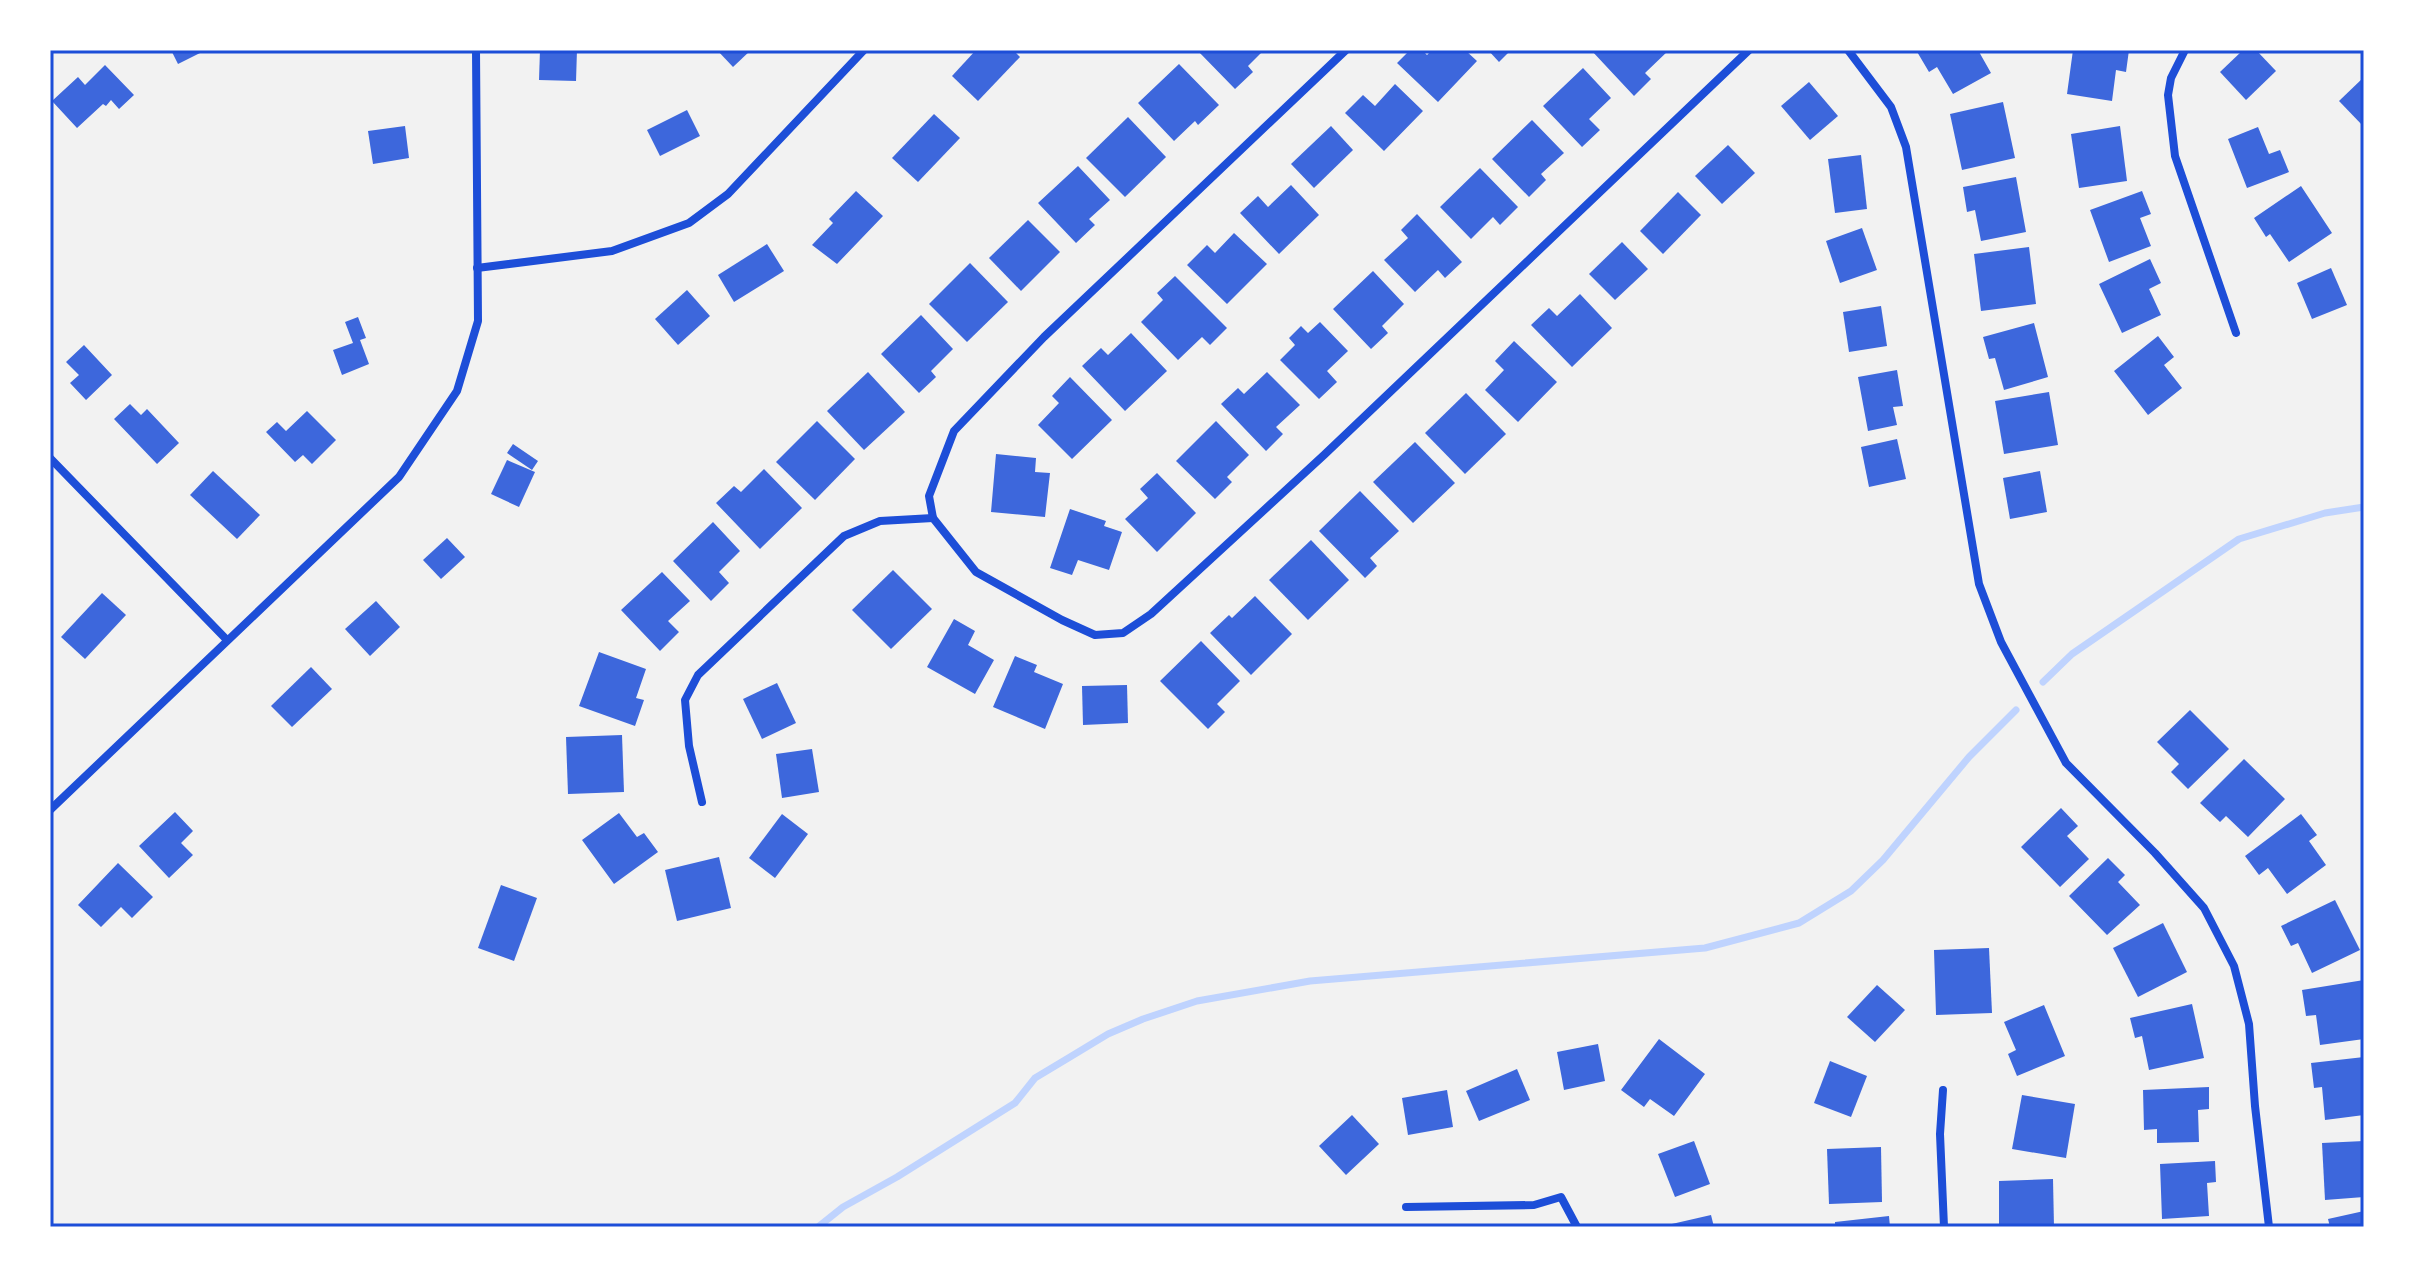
<svg xmlns="http://www.w3.org/2000/svg" width="2414" height="1277" font-family="Rubik,sans-serif">
	<style>
		.lines { fill: none; stroke-linecap: round; stroke-linejoin: round }
		.stream { stroke: #bfd3fe; stroke-width: 7 }
		.building { fill: #3d67dc }
		.minor { stroke: #1d4ed8; stroke-width: 8 }
		.neatline { fill: none; stroke: #1d4ed8; stroke-width: 3 }
	</style>
	<rect width="100%" height="100%" fill="#f2f2f2"/>
	<g class="lines">
		<g class="stream">
			<polyline points="2043,682 2072,654 2239,539 2325,513 2364,507"/>
			<polyline points="818,1227 843,1207 897,1177 1015,1103 1035,1078 1070,1057 1108,1034 1143,1019 1197,1001 1310,981 1705,948 1799,923 1851,891 1883,860 1969,757 2016,710"/>
		</g>
	</g>
	<g class="building">
		<polygon points="171,50 206,50 178,64"/>
		<polygon points="540,50 577,50 576,81 539,80"/>
		<polygon points="717,50 751,50 733,67"/>
		<polygon points="976,50 1013,50 1020,57 978,101 952,76"/>
		<polygon points="1197,50 1264,50 1248,66 1253,72 1235,89"/>
		<polygon points="1410,50 1422,50 1427,55 1432,50 1465,50 1477,61 1438,102 1397,63"/>
		<polygon points="1488,50 1511,50 1499,62"/>
		<polygon points="1591,50 1669,50 1645,73 1651,79 1634,96"/>
		<polygon points="1916,50 1978,50 1991,73 1953,94 1937,67 1929,72"/>
		<polygon points="2073,50 2129,50 2126,72 2116,70 2112,101 2067,94"/>
		<polygon points="2243,50 2256,50 2276,71 2246,100 2220,72"/>
		<polygon points="1179,64 1219,105 1198,125 1195,121 1174,141 1138,103"/>
		<polygon points="105,65 134,95 119,109 111,100 106,106 103,104 77,128 52,101 78,77 85,85"/>
		<polygon points="1583,68 1611,98 1589,119 1600,130 1582,147 1543,106"/>
		<polygon points="2364,77 2364,127 2339,101"/>
		<polygon points="1809,82 1838,116 1810,140 1781,106"/>
		<polygon points="1395,84 1423,111 1384,151 1345,113 1363,95 1375,106"/>
		<polygon points="2003,102 2015,158 1962,170 1950,114"/>
		<polygon points="687,110 700,136 660,156 647,130"/>
		<polygon points="934,114 960,138 918,182 892,158"/>
		<polygon points="1128,117 1166,157 1125,197 1086,158"/>
		<polygon points="1532,120 1564,153 1541,174 1546,180 1529,197 1492,159"/>
		<polygon points="405,126 409,158 373,164 368,131"/>
		<polygon points="1331,126 1353,150 1314,188 1291,164"/>
		<polygon points="2120,126 2127,181 2079,188 2071,134"/>
		<polygon points="2258,127 2269,154 2280,150 2289,172 2247,188 2228,139"/>
		<polygon points="1728,145 1755,173 1722,204 1695,176"/>
		<polygon points="1861,155 1867,209 1835,213 1828,159"/>
		<polygon points="1078,166 1110,200 1089,219 1095,225 1076,243 1038,203"/>
		<polygon points="1480,168 1518,207 1500,225 1493,217 1471,239 1440,207"/>
		<polygon points="2016,177 2026,232 1981,241 1975,210 1967,212 1963,187"/>
		<polygon points="1291,185 1319,215 1279,254 1240,213 1258,196 1268,207"/>
		<polygon points="2301,186 2332,233 2289,262 2270,234 2266,237 2254,218"/>
		<polygon points="856,191 883,216 837,264 812,245 833,223 829,219"/>
		<polygon points="2142,191 2151,214 2140,218 2151,246 2109,262 2090,210"/>
		<polygon points="1678,192 1701,215 1663,254 1640,231"/>
		<polygon points="1417,214 1462,262 1445,278 1438,270 1415,292 1384,260 1408,238 1401,230"/>
		<polygon points="1028,220 1060,252 1021,291 989,258"/>
		<polygon points="1862,228 1877,270 1840,283 1826,241"/>
		<polygon points="1234,233 1267,264 1227,304 1187,265 1207,245 1215,253"/>
		<polygon points="1622,242 1648,269 1615,300 1589,274"/>
		<polygon points="767,244 784,271 734,302 718,275"/>
		<polygon points="2029,247 2036,304 1981,311 1974,254"/>
		<polygon points="2150,259 2161,283 2149,289 2161,315 2122,333 2099,284"/>
		<polygon points="970,263 1008,302 967,342 929,304"/>
		<polygon points="2331,268 2347,305 2312,319 2297,283"/>
		<polygon points="1373,271 1404,304 1382,326 1388,333 1371,349 1333,309"/>
		<polygon points="1175,276 1227,328 1210,345 1202,337 1178,360 1141,322 1163,300 1157,293"/>
		<polygon points="687,290 710,316 678,345 655,319"/>
		<polygon points="1580,294 1612,328 1572,367 1531,325 1549,308 1557,316"/>
		<polygon points="1881,306 1887,346 1849,352 1843,312"/>
		<polygon points="921,315 953,349 931,371 936,377 919,393 881,354"/>
		<polygon points="358,317 366,338 360,340 369,364 342,375 333,350 353,343 345,322"/>
		<polygon points="1320,322 1348,351 1327,371 1337,382 1319,399 1280,360 1295,345 1289,338 1301,326 1308,333"/>
		<polygon points="2034,323 2048,377 2004,390 1995,358 1989,359 1983,337"/>
		<polygon points="1131,333 1167,371 1125,411 1082,366 1101,348 1108,355"/>
		<polygon points="2158,336 2174,357 2164,365 2182,388 2148,415 2114,371"/>
		<polygon points="1514,341 1557,382 1518,422 1485,390 1504,370 1495,361"/>
		<polygon points="84,345 112,375 86,400 70,383 79,375 66,362"/>
		<polygon points="1897,370 1903,406 1893,407 1897,425 1868,431 1858,377"/>
		<polygon points="868,372 905,412 864,450 827,411"/>
		<polygon points="1267,372 1300,405 1276,427 1283,434 1266,451 1221,404 1238,388 1244,394"/>
		<polygon points="1070,377 1112,420 1072,459 1038,425 1059,403 1052,396"/>
		<polygon points="2049,392 2058,445 2004,454 1995,401"/>
		<polygon points="1466,393 1506,434 1465,474 1425,433"/>
		<polygon points="130,404 141,415 147,409 179,443 157,464 114,419"/>
		<polygon points="307,411 336,440 312,464 303,455 295,462 266,432 277,422 286,431"/>
		<polygon points="817,421 855,459 815,500 776,462"/>
		<polygon points="1216,421 1249,455 1227,477 1232,482 1215,499 1176,461"/>
		<polygon points="1897,439 1906,479 1869,487 1861,447"/>
		<polygon points="1415,442 1455,483 1413,523 1373,482"/>
		<polygon points="513,444 538,461 532,470 507,453"/>
		<polygon points="996,454 1036,458 1035,472 1050,473 1045,517 991,512"/>
		<polygon points="507,460 535,472 519,507 491,494"/>
		<polygon points="764,469 802,508 760,549 716,503 734,486 741,492"/>
		<polygon points="213,471 260,515 237,539 190,495"/>
		<polygon points="2040,471 2047,512 2010,519 2003,478"/>
		<polygon points="1157,473 1196,513 1157,552 1125,519 1148,498 1140,489"/>
		<polygon points="1360,491 1399,531 1370,558 1377,566 1365,578 1319,531"/>
		<polygon points="1070,509 1106,521 1104,526 1122,532 1109,570 1078,560 1072,575 1050,568"/>
		<polygon points="713,522 740,551 719,572 729,583 711,601 673,561"/>
		<polygon points="447,538 465,557 441,579 423,560"/>
		<polygon points="1311,540 1349,580 1308,620 1269,580"/>
		<polygon points="893,570 932,609 891,649 852,610"/>
		<polygon points="662,572 690,601 668,621 679,632 660,651 621,610"/>
		<polygon points="102,593 126,615 85,659 61,637"/>
		<polygon points="1255,596 1292,634 1251,675 1210,633 1229,615 1232,618"/>
		<polygon points="376,601 400,627 370,656 345,629"/>
		<polygon points="954,619 975,631 968,645 994,660 975,694 927,667"/>
		<polygon points="1201,641 1240,681 1217,704 1225,712 1208,729 1160,681"/>
		<polygon points="599,652 646,669 636,698 644,700 635,726 579,706"/>
		<polygon points="1015,656 1037,665 1034,672 1063,684 1045,729 993,707"/>
		<polygon points="311,667 332,689 292,727 271,706"/>
		<polygon points="777,683 796,723 762,739 743,699"/>
		<polygon points="1127,685 1128,723 1083,725 1082,686"/>
		<polygon points="2190,710 2229,749 2188,789 2171,772 2179,764 2157,742"/>
		<polygon points="622,735 624,792 568,794 566,737"/>
		<polygon points="812,749 819,792 782,798 776,754"/>
		<polygon points="2244,759 2285,799 2248,837 2226,816 2220,822 2200,803"/>
		<polygon points="2061,808 2078,826 2067,836 2089,859 2060,887 2021,847"/>
		<polygon points="175,812 193,831 181,843 193,855 169,878 139,846"/>
		<polygon points="619,813 637,837 644,833 658,852 614,884 582,840"/>
		<polygon points="782,814 808,834 775,878 749,858"/>
		<polygon points="2301,814 2317,835 2309,841 2326,865 2287,894 2268,868 2259,875 2245,856"/>
		<polygon points="719,857 731,908 677,921 665,870"/>
		<polygon points="2108,858 2125,875 2118,882 2140,905 2107,935 2069,896"/>
		<polygon points="118,863 153,897 132,918 121,907 101,927 78,905"/>
		<polygon points="501,885 537,898 514,961 478,948"/>
		<polygon points="2335,900 2360,950 2312,973 2298,943 2291,946 2281,926"/>
		<polygon points="2163,923 2187,972 2138,997 2113,948"/>
		<polygon points="1989,948 1992,1013 1936,1015 1934,950"/>
		<polygon points="2364,980 2364,1039 2320,1045 2316,1015 2306,1016 2302,990"/>
		<polygon points="1877,985 1905,1010 1875,1042 1847,1017"/>
		<polygon points="2192,1004 2204,1058 2149,1070 2142,1036 2135,1038 2130,1018"/>
		<polygon points="2044,1005 2065,1056 2017,1076 2008,1054 2016,1050 2004,1022"/>
		<polygon points="1659,1039 1705,1074 1674,1116 1650,1099 1644,1107 1621,1090"/>
		<polygon points="1598,1044 1605,1081 1564,1090 1557,1052"/>
		<polygon points="2364,1057 2364,1115 2325,1120 2322,1087 2314,1088 2311,1063"/>
		<polygon points="1830,1061 1867,1076 1851,1117 1814,1103"/>
		<polygon points="1517,1069 1530,1100 1479,1121 1466,1091"/>
		<polygon points="2209,1087 2209,1109 2198,1110 2199,1142 2157,1143 2157,1129 2144,1130 2143,1090"/>
		<polygon points="1447,1090 1453,1127 1408,1135 1402,1098"/>
		<polygon points="2022,1095 2075,1104 2066,1158 2012,1149"/>
		<polygon points="1352,1115 1379,1144 1346,1175 1319,1146"/>
		<polygon points="1694,1141 1710,1184 1675,1197 1658,1154"/>
		<polygon points="2364,1141 2364,1197 2325,1200 2322,1143"/>
		<polygon points="1881,1147 1882,1202 1829,1204 1827,1149"/>
		<polygon points="2215,1161 2216,1182 2207,1183 2209,1216 2162,1219 2160,1164"/>
		<polygon points="2053,1179 2054,1227 1999,1227 1999,1181"/>
		<polygon points="2364,1211 2364,1227 2330,1227 2328,1219"/>
		<polygon points="1711,1215 1714,1227 1663,1227 1663,1226"/>
		<polygon points="1889,1216 1890,1227 1835,1227 1835,1222"/>
	</g>
	<g class="lines">
		<g class="minor">
			<polyline points="1346,50 1044,337 954,431 929,496 933,518 976,572 1062,620 1095,635 1123,633 1151,614 1324,455 1749,50"/>
			<polyline points="1848,50 1891,107 1906,147 1979,584 2001,642 2066,763 2155,853 2204,908 2234,966 2249,1024 2255,1106 2269,1227"/>
			<polyline points="2185,50 2171,78 2168,95 2175,156 2236,333"/>
			<polyline points="477,268 612,251 689,223 728,194 864,50"/>
			<polyline points="50,458 226,639"/>
			<polyline points="702,802 689,746 685,700 698,675 844,536 880,521 933,518"/>
			<polyline points="50,810 399,477 457,391 478,321 476,50"/>
			<polyline points="1943,1090 1940,1134 1944,1227"/>
			<polyline points="1406,1207 1534,1205 1561,1197 1577,1227"/>
		</g>
	</g>
	<rect width="2414" height="1277" fill="none" stroke="#ffffff" stroke-width="104"/>
	<rect x="52" y="52" width="2310" height="1173" class="neatline"/>
</svg>
